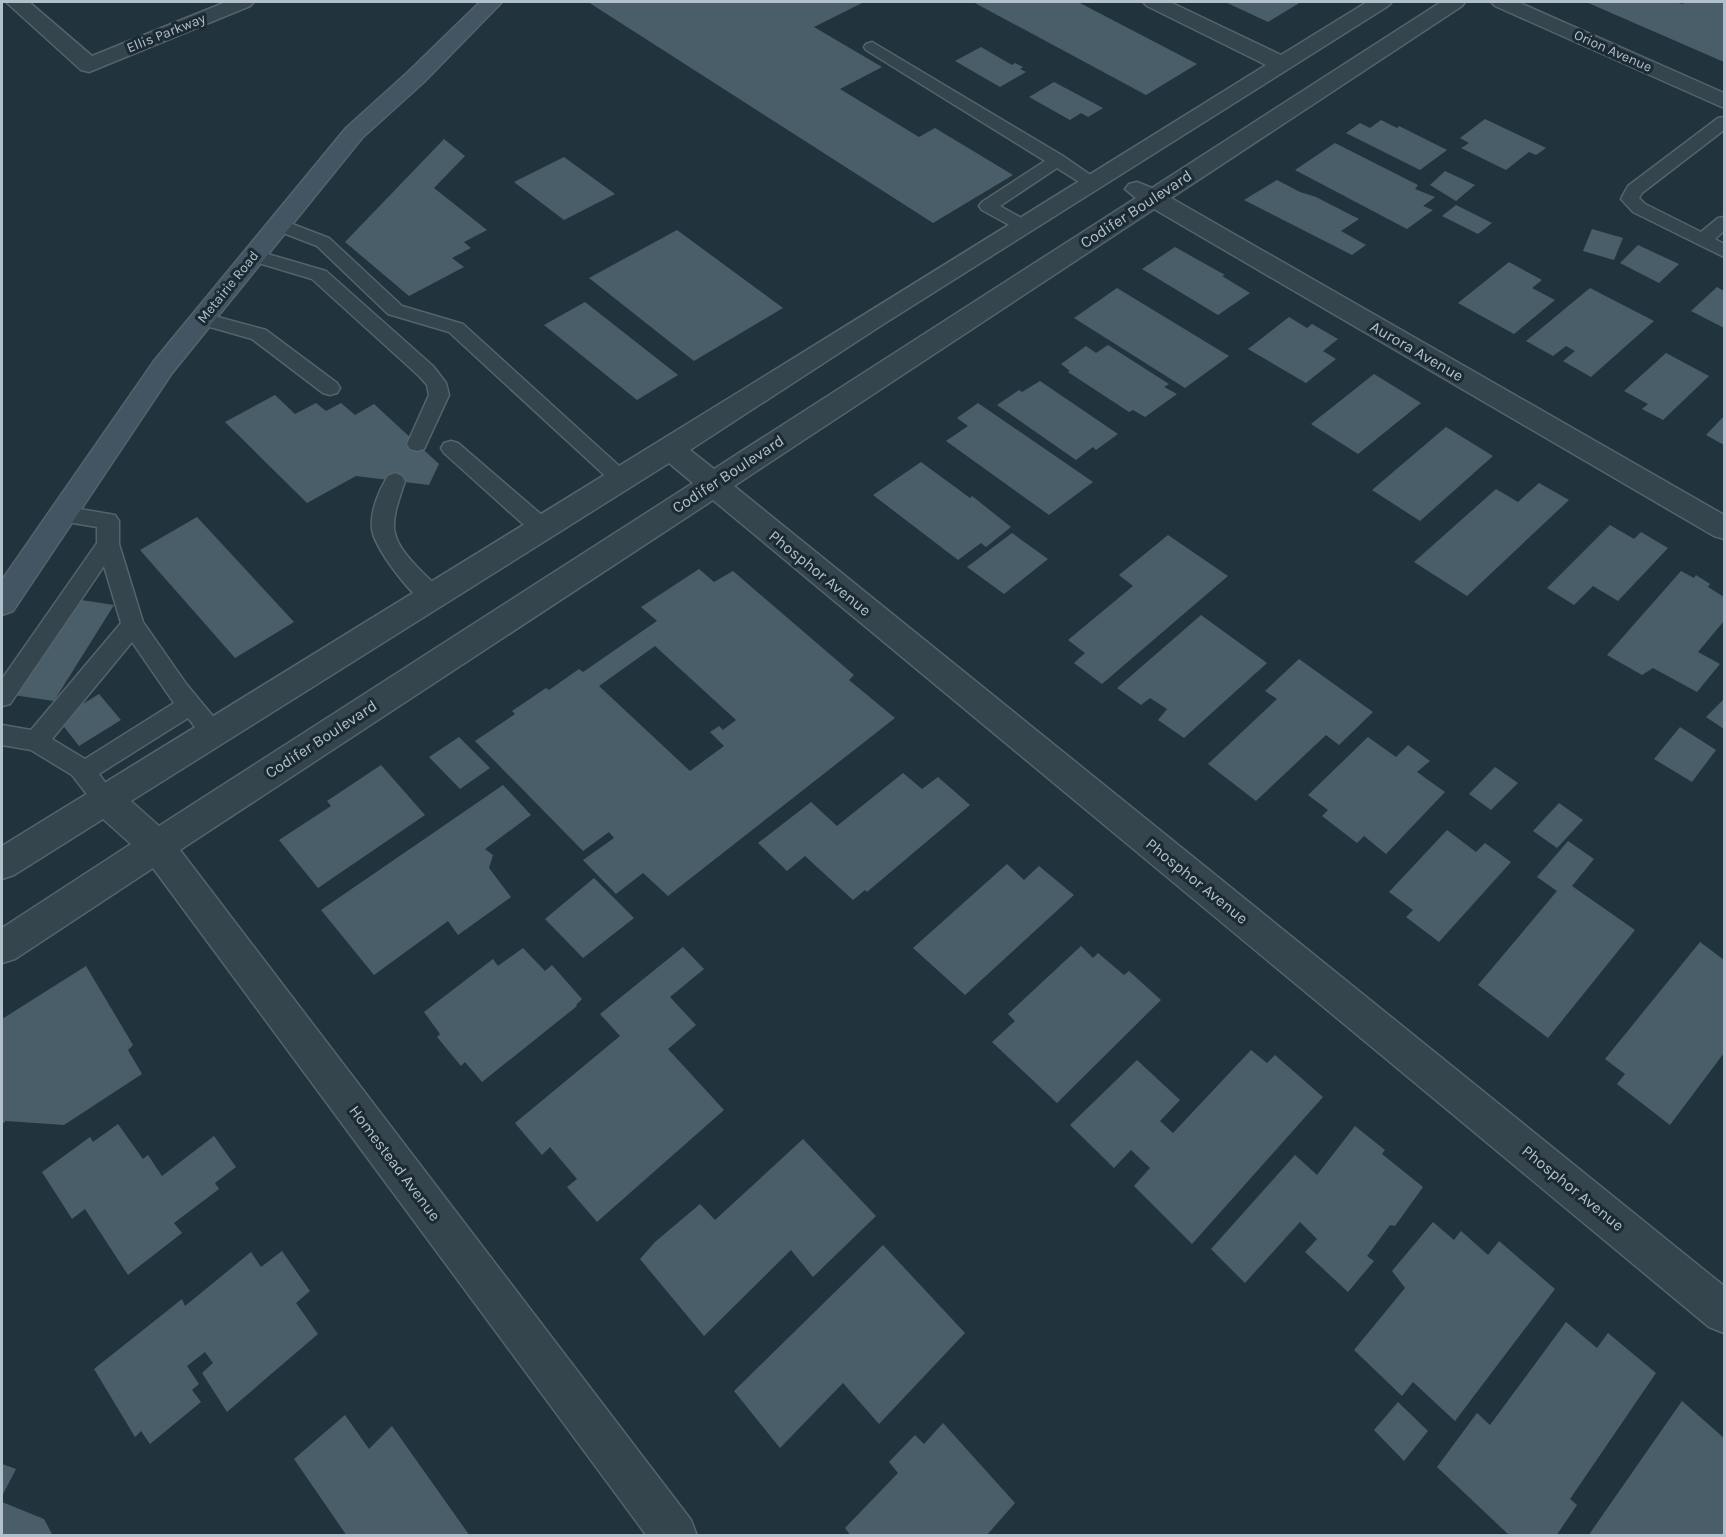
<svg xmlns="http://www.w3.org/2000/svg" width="1726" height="1537" font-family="Karla,sans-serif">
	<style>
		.building { fill: #4a5e6a; fill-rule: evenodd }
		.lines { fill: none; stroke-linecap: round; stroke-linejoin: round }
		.lane-casing { stroke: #54636c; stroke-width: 3 }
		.street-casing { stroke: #54636c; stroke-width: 3 }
		.secondary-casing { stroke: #54636c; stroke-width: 3 }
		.lane { fill: #35454e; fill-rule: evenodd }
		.street { fill: #35454e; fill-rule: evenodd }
		.secondary { fill: #435562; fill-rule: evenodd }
		.labels { text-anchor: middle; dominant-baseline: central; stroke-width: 6; stroke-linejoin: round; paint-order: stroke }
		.far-street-label { font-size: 14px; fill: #b1c0ca; stroke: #1b2a33 }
		.street-label { font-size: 16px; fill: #b1c0ca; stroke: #1b2a33 }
	</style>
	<rect width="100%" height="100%" fill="#21343e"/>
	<g class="building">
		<polygon points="588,2 864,2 814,27 882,67 840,89 919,137 935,128 1013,175 933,223"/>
		<polygon points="973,2 1078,2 1197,64 1146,95"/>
		<polygon points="1225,2 1301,2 1268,22"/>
		<polygon points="1586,2 1676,2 1682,4 1686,2 1709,3 1724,2 1724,62"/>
		<polygon points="981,47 1012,65 1015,63 1023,67 1020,69 1026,72 1000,87 955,61"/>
		<polygon points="1054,82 1103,108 1088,117 1081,113 1070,120 1029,97"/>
		<polygon points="1485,119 1546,148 1536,155 1529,152 1506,170 1461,148 1469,143 1460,138"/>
		<polygon points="1381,120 1397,128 1399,126 1447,150 1420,170 1346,133 1360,123 1370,128"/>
		<polygon points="444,139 465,156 434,188 487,230 464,242 471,248 452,258 464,267 409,296 345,242"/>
		<polygon points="1335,143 1418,185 1415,189 1435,197 1423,206 1433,210 1407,229 1295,170"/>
		<polygon points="564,157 615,194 564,220 514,182"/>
		<polygon points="1445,171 1475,185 1456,201 1430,185"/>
		<polygon points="1277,180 1300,192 1316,197 1359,219 1341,231 1366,245 1352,255 1244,200"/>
		<polygon points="1456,205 1492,223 1478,234 1442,216"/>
		<polygon points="1592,229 1623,238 1614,260 1583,251"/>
		<polygon points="677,230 783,308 694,361 589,278"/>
		<polygon points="1638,245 1679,264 1659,283 1620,263"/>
		<polygon points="1175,247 1225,275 1222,276 1250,293 1218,315 1142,269"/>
		<polygon points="1509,262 1542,280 1532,288 1555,300 1514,334 1458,303"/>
		<polygon points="1717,287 1724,291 1724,328 1691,311"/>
		<polygon points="1117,288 1229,356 1185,388 1074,318"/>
		<polygon points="1590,288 1654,321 1591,377 1563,361 1575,351 1566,346 1553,356 1526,341"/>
		<polygon points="585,302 678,375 637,400 544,325"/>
		<polygon points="1289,317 1307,328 1312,324 1338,339 1323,351 1336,359 1306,383 1248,349"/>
		<polygon points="1108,345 1169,384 1164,387 1177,394 1145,417 1133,410 1129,412 1068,372 1070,371 1061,364 1086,346 1096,353"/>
		<polygon points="1666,353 1709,376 1663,420 1642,409 1648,404 1624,391"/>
		<polygon points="1374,374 1421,403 1358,454 1311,424"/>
		<polygon points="1040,381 1118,434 1096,450 1093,447 1076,460 997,405 1019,390 1022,392"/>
		<polygon points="275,395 295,414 316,403 326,411 341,403 355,415 374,404 439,464 429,485 356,476 307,503 225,422"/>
		<polygon points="978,403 1093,482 1049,515 946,441 968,426 957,418"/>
		<polygon points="1724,416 1724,445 1706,435"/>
		<polygon points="1446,427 1493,456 1420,521 1372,490"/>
		<polygon points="921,462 970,498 972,496 1011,527 986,547 981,543 958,560 873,495"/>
		<polygon points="1539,483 1569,500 1467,596 1414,562 1496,489 1518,502"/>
		<polygon points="197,517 294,622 235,658 140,550"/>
		<polygon points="1610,525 1634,539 1641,532 1668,548 1618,601 1593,586 1574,605 1547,588"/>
		<polygon points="1012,533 1048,559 1004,594 967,567"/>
		<polygon points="1168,535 1228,576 1102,684 1074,663 1085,653 1068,640 1133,586 1119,575"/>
		<path d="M699 569 714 582 733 571 854 675 849 680 895 718 668 896 643 873 616 894 583 860 614 838 609 832 583 851 475 741 515 714 512 711 546 688 549 690 579 669 583 672 657 621 641 607ZM655 646 736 720 723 730 719 726 710 732 724 746 690 771 599 686Z"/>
		<polygon points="1681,571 1694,578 1696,575 1710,584 1708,587 1724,597 1724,621 1698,652 1720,664 1697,692 1653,668 1642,675 1607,655"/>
		<polygon points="75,599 114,605 54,701 13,695"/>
		<polygon points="1201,615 1267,663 1184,738 1158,720 1167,709 1150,698 1141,705 1117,688"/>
		<polygon points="1299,659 1373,712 1339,745 1326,735 1256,801 1208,764 1277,699 1265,691"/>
		<polygon points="99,694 121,720 79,746 58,719"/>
		<polygon points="1724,699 1724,729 1706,717"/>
		<polygon points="1680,727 1716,750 1692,782 1654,759"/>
		<polygon points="459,737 490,768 460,789 429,757"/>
		<polygon points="1368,737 1396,757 1408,745 1430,761 1417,772 1445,792 1386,854 1364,836 1357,843 1322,816 1328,810 1308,795"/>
		<polygon points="381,765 425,815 318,888 279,840 331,806 327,801"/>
		<polygon points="1495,767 1518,783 1491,810 1469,794"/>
		<polygon points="903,773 922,789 938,777 970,805 867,892 865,890 853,900 805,856 787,871 758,843 811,802 837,826"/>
		<polygon points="503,785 531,815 485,849 493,855 489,868 511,897 458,935 448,921 374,975 321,910"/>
		<polygon points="1559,803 1583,820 1557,848 1533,831"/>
		<polygon points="1447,830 1476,852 1485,843 1511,862 1439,942 1406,917 1413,910 1389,892"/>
		<polygon points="1568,841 1594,859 1572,886 1635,930 1548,1038 1478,985 1557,891 1537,877"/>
		<polygon points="1007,864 1024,880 1039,866 1074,895 965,995 913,948"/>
		<polygon points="594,878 634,918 583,958 545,919"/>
		<polygon points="1700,942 1724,960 1724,1053 1670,1125 1617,1084 1625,1074 1605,1059"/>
		<polygon points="1081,946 1093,958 1098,953 1124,975 1129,971 1161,1000 1057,1103 992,1042 1015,1021 1008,1014"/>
		<polygon points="683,947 704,969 670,997 696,1025 668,1049 724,1110 597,1222 567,1187 577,1179 550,1147 542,1155 515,1123 620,1036 600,1014"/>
		<polygon points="523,948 545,971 552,965 582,999 576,1005 577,1006 482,1082 465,1062 461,1066 437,1037 440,1034 424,1012 493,959 498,966"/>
		<polygon points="86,966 133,1045 128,1050 142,1074 64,1125 6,1121 2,1124 2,1019"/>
		<polygon points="1251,1050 1267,1063 1275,1055 1323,1097 1192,1244 1134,1186 1150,1168 1131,1150 1114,1168 1070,1125 1137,1060 1180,1100 1160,1121 1173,1133"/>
		<polygon points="118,1124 143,1159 148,1155 162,1176 214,1136 236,1167 215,1183 219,1189 174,1223 182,1233 128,1275 85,1209 72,1219 42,1172 90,1137 93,1142"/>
		<polygon points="1355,1126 1385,1150 1382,1154 1423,1187 1395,1226 1390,1225 1367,1256 1374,1261 1348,1292 1305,1252 1317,1239 1300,1222 1245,1283 1211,1249 1295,1155 1317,1175"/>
		<polygon points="803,1139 876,1216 813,1277 791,1250 704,1336 640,1259 655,1242 700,1204 715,1220"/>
		<polygon points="1433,1222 1454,1240 1461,1231 1488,1255 1499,1241 1555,1289 1455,1421 1413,1382 1402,1396 1354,1350 1405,1288 1392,1271"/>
		<polygon points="883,1245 965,1333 879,1424 843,1383 780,1448 734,1391"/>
		<polygon points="282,1251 310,1291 296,1303 318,1334 227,1412 202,1373 213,1363 205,1352 187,1366 199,1384 192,1390 201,1402 150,1444 141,1431 135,1437 94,1369 182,1299 185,1306 251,1252 261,1267"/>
		<polygon points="1566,1322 1597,1348 1608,1333 1656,1373 1570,1499 1577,1505 1556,1536 1510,1536 1437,1467 1477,1413 1490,1425"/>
		<polygon points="1682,1401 1724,1438 1724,1536 1588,1536"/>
		<polygon points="1398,1402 1428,1431 1404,1461 1374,1430"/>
		<polygon points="345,1415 369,1449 392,1426 470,1536 347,1536 294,1459"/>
		<polygon points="943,1423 1015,1503 986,1536 851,1536 845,1528 898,1473 889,1462 915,1435 924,1444"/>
		<polygon points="2,1464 16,1469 2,1496"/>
		<polygon points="2,1502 44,1519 53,1536 2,1536"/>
	</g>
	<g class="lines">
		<defs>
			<g id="lane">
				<polygon points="872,42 1063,156 1102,183 1099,187 1087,187 1057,168 1000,206 1030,223 1033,227 1030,231 1024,233 982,210 979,206 982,202 1045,161 866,50 864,47 866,44"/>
				<polygon points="1724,117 1724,130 1642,193 1639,198 1645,204 1701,232 1718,218 1724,217 1724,231 1715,239 1724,244 1724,257 1633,212 1621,199 1628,186 1718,118"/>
				<polygon points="279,219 329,238 402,306 463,324 628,474 631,479 628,484 621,487 614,484 449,332 388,314 317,246 273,229 270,225 273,221"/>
				<polygon points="254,250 326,271 433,366 446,383 449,395 424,449 417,451 410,449 407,444 429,395 427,385 419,376 312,279 248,260 245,256 248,252"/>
				<polygon points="203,313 266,330 337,383 340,388 337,393 330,395 323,393 252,339 196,323 194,319 196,315"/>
				<polygon points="451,441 458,443 550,522 553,528 550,534 542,536 534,534 444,453 441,448 444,443"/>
				<path d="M395 473 402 476 405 481C390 526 386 535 421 571 429 579 438 586 443 596L440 602C435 604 432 605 426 603 410 595 374 547 372 529 370 512 379 490 388 476Z"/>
				<path d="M62 506 115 515 119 521V544L143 622 187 685 226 732 222 739C205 745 198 730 188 718L99 774 117 799 114 806 105 809 96 806 72 775 31 750 2 745V725L31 730 121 623 104 566 10 704 2 706V679L97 543V527L55 520 51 514 55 508ZM132 642 174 703 85 759 52 739Z"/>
			</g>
			<g id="street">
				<polygon points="6,2 29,2 92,56 226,2 254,2 250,6 89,72 81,70"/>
				<path d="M1143 2H1170L1281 55 1367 2H1392L1388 6 882 325 690 450 714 469 1136 198 1125 189 1129 184 1137 182 1152 188 1441 2H1465L1462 6 1171 198 1724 515V539L1714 536 1154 209 734 486 1724 1286V1333L1709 1327 713 500 180 850 691 1520 697 1536H647L153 868 15 959 2 963V928L131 844 103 819 14 875 2 879V846C423 587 846 327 1266 65L1147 6ZM669 463 693 483 159 826 131 801Z"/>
				<polygon points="1491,2 1518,2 1724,93 1724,108 1495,6"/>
			</g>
			<polygon id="secondary" points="480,2 502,2 424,82 362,138 172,373 13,611 2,615 2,580 154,361 346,128 408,72"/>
		</defs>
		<use href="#lane" class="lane-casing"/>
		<use href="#street" class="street-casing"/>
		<use href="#secondary" class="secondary-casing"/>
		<use href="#lane" class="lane"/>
		<use href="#street" class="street"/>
		<use href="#secondary" class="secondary"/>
	</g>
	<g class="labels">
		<g class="far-street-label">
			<text transform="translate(166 33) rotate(-22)">Ellis Parkway</text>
			<text transform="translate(1613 51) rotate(24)">Orion Avenue</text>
			<text transform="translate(228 287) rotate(-51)">Metairie Road</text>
		</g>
		<g class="street-label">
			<text transform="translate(1136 209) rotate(-33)">Codifer Boulevard</text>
			<text transform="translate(1417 351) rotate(30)">Aurora Avenue</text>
			<text transform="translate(728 474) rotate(-33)">Codifer Boulevard</text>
			<text transform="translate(820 573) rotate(39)">Phosphor Avenue</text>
			<text transform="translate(321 739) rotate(-33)">Codifer Boulevard</text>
			<text transform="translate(1197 881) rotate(39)">Phosphor Avenue</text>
			<text transform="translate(395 1163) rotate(53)">Homestead Avenue</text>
			<text transform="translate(1573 1188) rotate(39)">Phosphor Avenue</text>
		</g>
	</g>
	<rect width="1726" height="1537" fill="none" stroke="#b1c0ca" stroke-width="6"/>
</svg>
